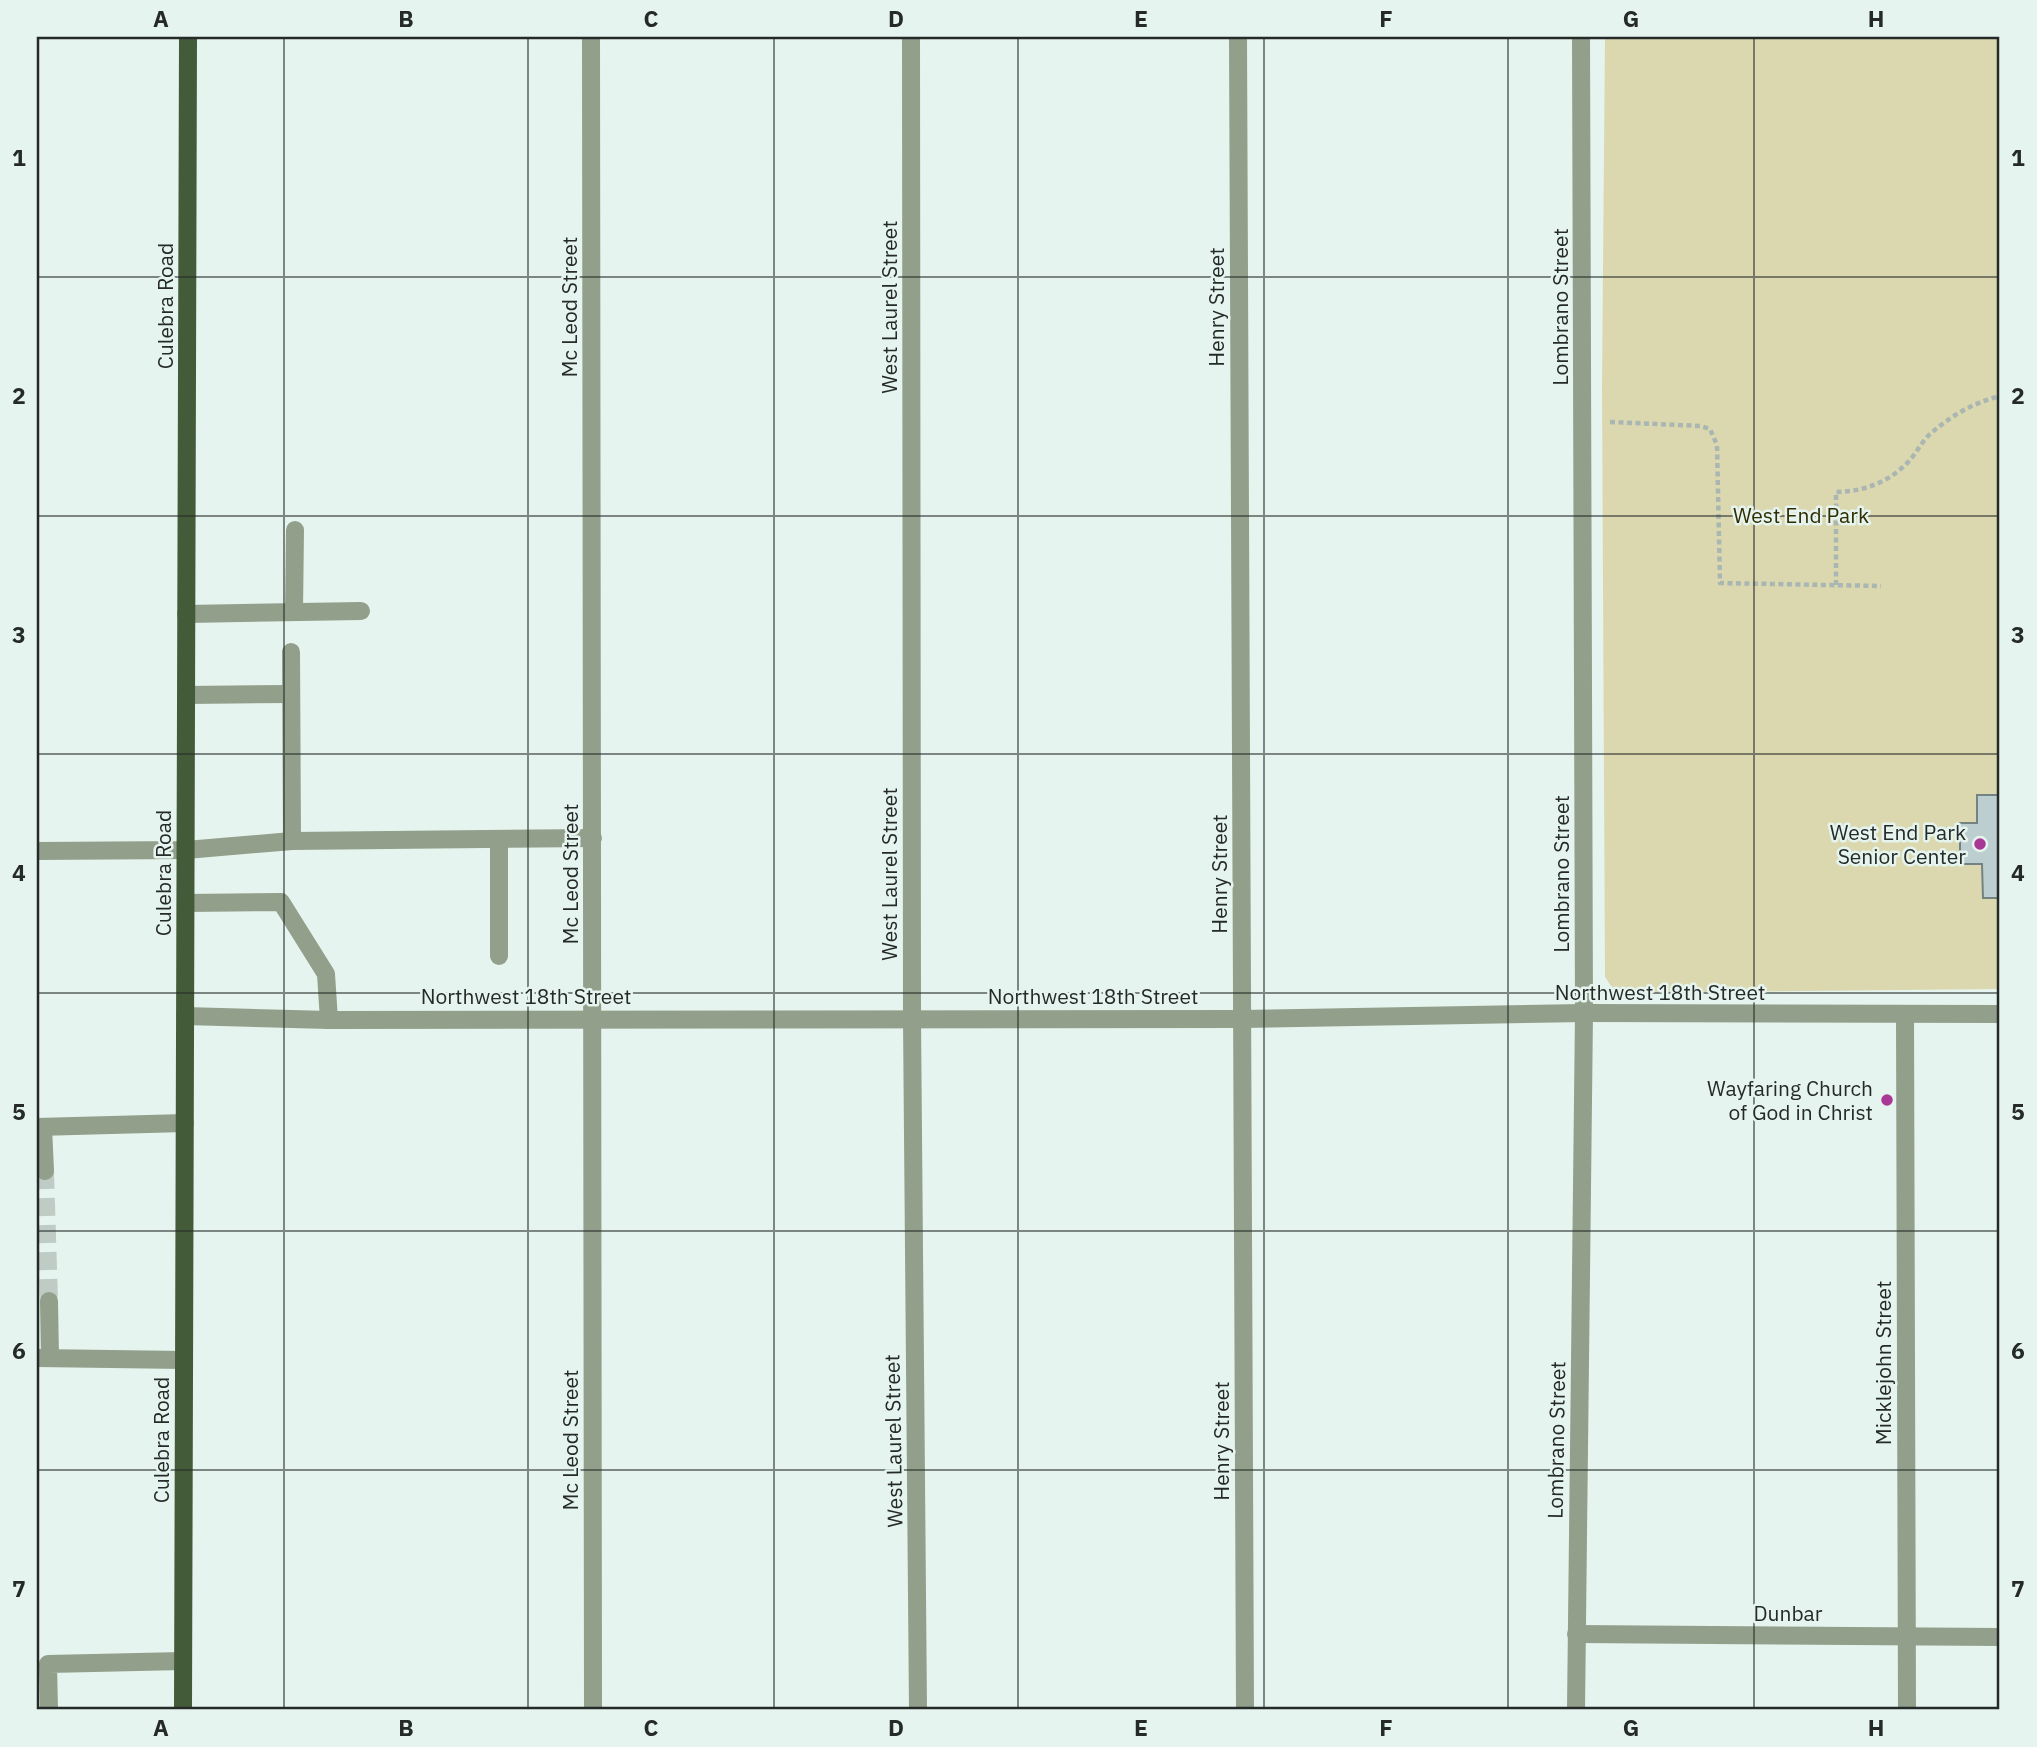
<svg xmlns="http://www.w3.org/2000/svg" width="2037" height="1747" font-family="'IBM Plex Sans',sans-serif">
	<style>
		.green { fill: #dbd8b0 }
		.building { fill: #bdced0; stroke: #738384; stroke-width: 2 }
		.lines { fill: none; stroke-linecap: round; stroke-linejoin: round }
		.minor-tunnel { stroke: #bfccc6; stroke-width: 18; stroke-dasharray: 18 9; stroke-linecap: butt }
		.path { stroke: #aab6b1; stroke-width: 4.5; stroke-dasharray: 5 3.5; stroke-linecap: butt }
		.minor { stroke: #919f8b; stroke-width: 18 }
		.major { stroke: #445b3a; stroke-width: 18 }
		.grid { fill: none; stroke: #252a28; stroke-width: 2; stroke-opacity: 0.55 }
		.poi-dot { fill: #a93894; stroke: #e5f4ee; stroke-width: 2.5 }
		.labels { text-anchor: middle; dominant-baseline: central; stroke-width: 5; stroke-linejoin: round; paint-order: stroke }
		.street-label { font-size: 21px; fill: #252a28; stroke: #e5f4ee }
		.park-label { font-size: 21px; fill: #312d01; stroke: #e5f4ee }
		.poi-label { font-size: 21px; fill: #252a28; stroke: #e5f4ee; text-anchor: end }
		.neatline { fill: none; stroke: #252a28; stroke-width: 2.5 }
		.grid-label { font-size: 23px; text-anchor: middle; font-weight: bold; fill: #252a28 }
	</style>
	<rect width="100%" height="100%" fill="#e5f4ee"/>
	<polygon class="green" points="1605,37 2000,37 2000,989 1622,993 1611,986 1605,977 1602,387"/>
	<polygon class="building" points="1977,795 2000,795 2000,898 1983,898 1982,864 1960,864 1960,823 1977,823"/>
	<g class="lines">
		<polyline class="minor-tunnel" points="45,1171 49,1301"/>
		<g class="path">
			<polyline points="1610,422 1701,426 1710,429 1717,445 1720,583 1881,586"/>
			<path d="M1836 585V492C1861 492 1887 483 1905 465 1915 456 1920 444 1929 435 1950 416 1973 403 2000 396"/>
		</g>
		<g class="minor">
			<polyline points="591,37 593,1710"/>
			<polyline points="911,37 912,1019 918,1710"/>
			<polyline points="1238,37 1245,1710"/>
			<polyline points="294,612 295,530"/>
			<polyline points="186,614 361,611"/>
			<polyline points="291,652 292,841"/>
			<polyline points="186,695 291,694"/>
			<polyline points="499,839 499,956"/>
			<polyline points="37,851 186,850 292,841 593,838"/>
			<polyline points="186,903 281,902 326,974 329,1020"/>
			<polyline points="1905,1015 1907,1710"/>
			<polyline points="185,1016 329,1020 1242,1019 1584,1013 2000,1014"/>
			<polyline points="37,1127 185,1123"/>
			<polyline points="43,1127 45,1171"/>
			<polyline points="49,1301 50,1358"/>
			<polyline points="37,1358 184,1360"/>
			<polyline points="1576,1634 2000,1637"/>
			<polyline points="49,1710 48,1664 183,1661"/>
			<polyline points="1576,1710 1584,1013 1581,37"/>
		</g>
		<polyline class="major" points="183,1710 188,37"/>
	</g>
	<path class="grid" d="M284 37V1710M528 37V1710M774 37V1710M1018 37V1710M1264 37V1710M1508 37V1710M1754 37V1710M37 277H2000M37 516H2000M37 754H2000M37 993H2000M37 1231H2000M37 1470H2000"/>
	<g class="poi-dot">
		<circle cx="1980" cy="844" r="7"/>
		<circle cx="1887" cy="1100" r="7"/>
	</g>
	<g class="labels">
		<g class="street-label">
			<text transform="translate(165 306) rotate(-90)">Culebra Road</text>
			<text transform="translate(569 307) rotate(-90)">Mc Leod Street</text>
			<text transform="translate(889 307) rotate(-90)">West Laurel Street</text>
			<text transform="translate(1216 307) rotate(-90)">Henry Street</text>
			<text transform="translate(1560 307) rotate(-90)">Lombrano Street</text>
			<text transform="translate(163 873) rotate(-90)">Culebra Road</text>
			<text transform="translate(570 874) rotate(-90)">Mc Leod Street</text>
			<text transform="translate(889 874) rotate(-90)">West Laurel Street</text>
			<text transform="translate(1219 874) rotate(-90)">Henry Street</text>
			<text transform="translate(1561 874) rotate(-90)">Lombrano Street</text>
			<text x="1660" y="992">Northwest 18th Street</text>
			<text x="526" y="996">Northwest 18th Street</text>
			<text x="1093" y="996">Northwest 18th Street</text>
			<text transform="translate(1883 1363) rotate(-90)">Micklejohn Street</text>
			<text transform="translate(161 1440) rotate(-90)">Culebra Road</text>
			<text transform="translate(570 1440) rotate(-90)">Mc Leod Street</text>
			<text transform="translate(1556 1440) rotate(-89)">Lombrano Street</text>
			<text transform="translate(893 1441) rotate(-91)">West Laurel Street</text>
			<text transform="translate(1221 1441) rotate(-90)">Henry Street</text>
			<text x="1788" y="1613">Dunbar</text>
		</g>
		<g class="park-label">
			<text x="1801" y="515">West End Park</text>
		</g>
		<g class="poi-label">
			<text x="1966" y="832">West End Park<tspan x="1966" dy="24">Senior Center</tspan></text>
			<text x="1873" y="1088">Wayfaring Church<tspan x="1873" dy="24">of God in Christ</tspan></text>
		</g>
	</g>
	<rect width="2037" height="1747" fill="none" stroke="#e5f4ee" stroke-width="77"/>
	<rect x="38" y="38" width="1960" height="1670" class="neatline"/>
	<g class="grid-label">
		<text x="161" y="27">A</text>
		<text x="406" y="27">B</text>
		<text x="651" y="27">C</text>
		<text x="896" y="27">D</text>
		<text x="1141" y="27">E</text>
		<text x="1386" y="27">F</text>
		<text x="1631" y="27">G</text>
		<text x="1876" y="27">H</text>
		<text x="19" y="166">1</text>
		<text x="2018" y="166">1</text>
		<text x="19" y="404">2</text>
		<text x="2018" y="404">2</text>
		<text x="19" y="643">3</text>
		<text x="2018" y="643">3</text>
		<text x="19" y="881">4</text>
		<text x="2018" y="881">4</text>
		<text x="19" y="1120">5</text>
		<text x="2018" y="1120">5</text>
		<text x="19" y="1359">6</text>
		<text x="2018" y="1359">6</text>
		<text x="19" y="1597">7</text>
		<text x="2018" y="1597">7</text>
		<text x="161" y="1736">A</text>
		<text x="406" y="1736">B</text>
		<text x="651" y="1736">C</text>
		<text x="896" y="1736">D</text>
		<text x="1141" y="1736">E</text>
		<text x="1386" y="1736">F</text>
		<text x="1631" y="1736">G</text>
		<text x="1876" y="1736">H</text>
	</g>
</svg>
